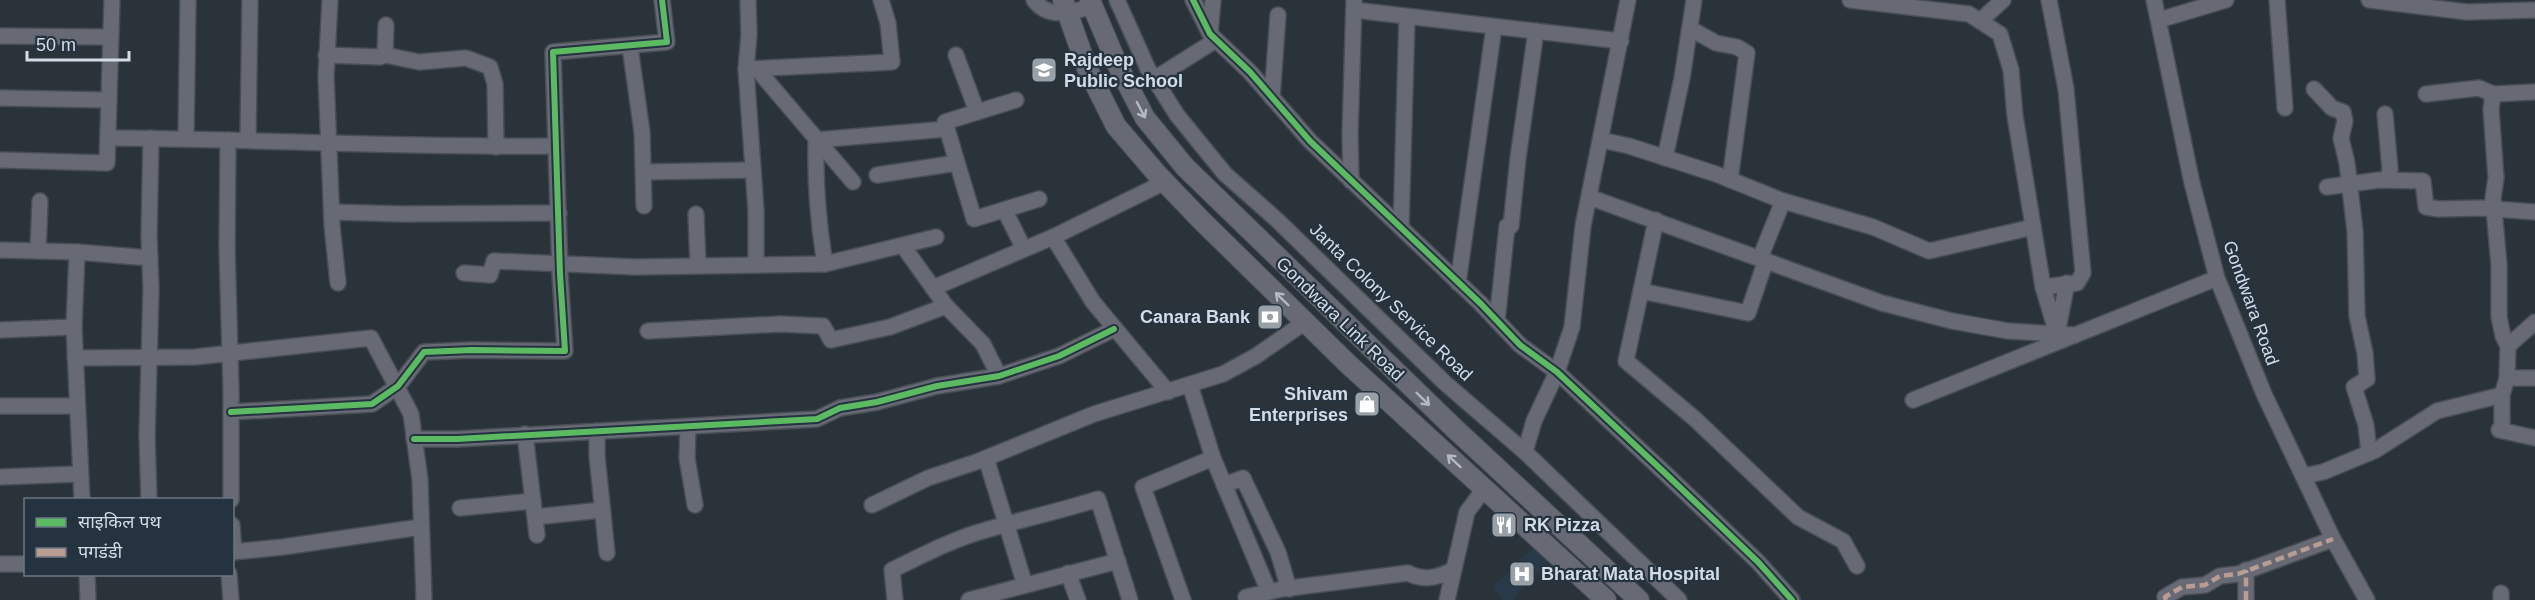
<svg xmlns="http://www.w3.org/2000/svg" width="2535" height="600" font-family="Helvetica,'Noto Sans Devanagari',sans-serif">
	<style>
		.built { fill: #283a4a }
		.lines { fill: none; stroke-linecap: round; stroke-linejoin: round }
		.minor-casing { stroke: #484e54; stroke-width: 18 }
		.tertiary-casing { stroke: #484e54; stroke-width: 22 }
		.minor { stroke: #676a74; stroke-width: 15 }
		.tertiary { stroke: #676a74; stroke-width: 20 }
		.quiet { stroke: #b99d93; stroke-width: 4.5; stroke-dasharray: 9 4.5; stroke-linecap: butt }
		.cycleway-casing { stroke: #253340; stroke-width: 10 }
		.cycleway { stroke: #5cba63; stroke-width: 6 }
		.oneway { stroke: #b3bac2 }
		.labels { text-anchor: middle; dominant-baseline: central; stroke-width: 4.5; stroke-linejoin: round; paint-order: stroke }
		.poi-label { font-size: 18px; font-weight: bold; fill: #d3dce4; stroke: #253340; text-anchor: start }
		.street-label { font-size: 18px; fill: #d3dce4; stroke: #253340 }
	</style>
	<rect width="100%" height="100%" fill="#2b333a"/>
	<polygon class="built" points="1536,545 1549,560 1512,600 1504,600 1493,587"/>
	<g class="lines">
		<defs>
			<g id="minor">
				<polyline points="330,0 326,76 332,225 338,283"/>
				<polyline points="748,0 749,35 746,69 756,211 756,265"/>
				<path d="M1034 0C1049 20 1072 12 1093 6"/>
				<polyline points="1117,0 1148,69 1177,115 1225,174 1277,220 1445,383 1525,452 1679,600"/>
				<polyline points="1193,0 1210,34 1250,72 1310,141 1481,304 1520,345 1557,372 1667,475 1758,562 1792,600"/>
				<polyline points="1850,0 1969,14 2000,34 2011,70 2015,116 2043,287 2057,334 2067,283"/>
				<polyline points="2154,0 2192,183 2217,278 2264,394 2333,539 2367,600"/>
				<polyline points="2277,0 2285,108"/>
				<polyline points="2369,0 2467,12 2535,10"/>
				<polyline points="1354,10 1621,41"/>
				<polyline points="2159,20 2226,0"/>
				<polyline points="1980,21 2003,0"/>
				<polyline points="1691,29 1716,43 1737,47 1747,53 1730,180"/>
				<polyline points="1210,34 1213,0"/>
				<polyline points="0,36 110,37"/>
				<polyline points="630,47 642,132 644,206"/>
				<polyline points="326,55 380,57 385,55 419,62 466,58 490,67 495,84 496,147"/>
				<polyline points="385,55 386,25"/>
				<polyline points="956,55 977,112"/>
				<polyline points="746,69 892,62 888,23 881,0"/>
				<polyline points="757,69 853,182"/>
				<polyline points="1154,79 1216,40"/>
				<polyline points="2314,89 2332,108 2343,112 2345,121 2341,138 2347,163 2355,231 2357,316 2365,353 2367,379 2354,387 2366,425 2369,453"/>
				<polyline points="2426,94 2479,88 2493,94 2535,92"/>
				<polyline points="2493,94 2491,109 2496,178 2493,198 2499,265 2499,317 2503,336 2508,346 2507,378 2502,395 2502,426 2499,430 2535,438"/>
				<polyline points="0,98 109,100"/>
				<polyline points="1272,98 1278,15"/>
				<polyline points="1016,100 945,122 974,219 1039,199"/>
				<polyline points="2385,114 2390,169 2388,180"/>
				<path d="M108 138C257 139 406 148 555 146"/>
				<polyline points="186,138 188,0"/>
				<polyline points="228,140 227,249 231,389 231,500"/>
				<polyline points="248,140 250,0"/>
				<polyline points="1601,140 1629,146 1716,174 1783,201 1873,227 1929,251 2033,227"/>
				<polyline points="1665,158 1682,78 1694,0"/>
				<polyline points="0,160 107,163 112,0"/>
				<polyline points="644,172 753,170"/>
				<polyline points="877,175 957,163"/>
				<polyline points="1351,181 1350,134 1354,1"/>
				<polyline points="2327,187 2379,180 2423,181 2426,207 2439,209 2482,208 2535,212"/>
				<polyline points="1589,197 1882,303 1952,321 2008,331 2075,335"/>
				<polyline points="1005,211 1024,249"/>
				<polyline points="333,212 402,214 559,213"/>
				<polyline points="696,214 698,265"/>
				<polyline points="1656,220 1626,361 1695,419 1798,517 1843,541 1857,566"/>
				<polyline points="1401,227 1407,17"/>
				<polyline points="1053,237 1093,302 1168,392"/>
				<polyline points="903,246 946,306 983,344 999,376"/>
				<polyline points="0,250 77,252 150,258"/>
				<polyline points="38,251 40,201"/>
				<polyline points="77,252 74,327 82,500"/>
				<polyline points="1760,258 1783,201"/>
				<path d="M825 264C818 222 815 182 816 140L947 129"/>
				<polyline points="464,273 490,275 494,261 636,267 825,264 936,237"/>
				<polyline points="1458,283 1494,27"/>
				<polyline points="2043,287 2077,283 2083,273 2066,89 2049,0"/>
				<polyline points="933,288 1053,237 1165,182"/>
				<polyline points="1641,291 1748,313 1766,260"/>
				<polyline points="1497,321 1507,226 1511,226 1518,158 1536,31"/>
				<polyline points="0,330 74,327"/>
				<polyline points="648,331 780,324 823,326 831,340 890,327 946,306"/>
				<polyline points="2508,346 2535,322"/>
				<polyline points="75,358 195,357 371,338 411,414 420,480 424,600"/>
				<polyline points="2507,378 2535,378"/>
				<polyline points="1190,385 1213,458 1269,592"/>
				<polyline points="1913,400 2217,278"/>
				<polyline points="0,406 77,406"/>
				<polyline points="231,412 372,404 398,386 424,352 472,350 565,351 560,274 553,52 667,42 662,0"/>
				<polyline points="688,427 687,458 695,505"/>
				<polyline points="597,431 597,456 607,553"/>
				<polyline points="525,434 537,535"/>
				<polyline points="414,439 457,439 817,419 840,408 877,402 937,386 999,376 1059,356 1114,329"/>
				<polyline points="1525,452 1534,421 1557,372 1572,327 1583,226 1628,0"/>
				<polyline points="986,458 1025,585"/>
				<polyline points="2303,476 2323,472 2376,450 2437,411 2502,395"/>
				<polyline points="0,477 79,474"/>
				<polyline points="1224,485 1243,478 1278,552 1289,589"/>
				<polyline points="149,500 147,435 151,290 149,236 151,138"/>
				<polyline points="872,505 928,478 979,461 1094,414 1223,374 1256,356 1305,322"/>
				<polyline points="460,508 533,501"/>
				<polyline points="535,517 602,510"/>
				<polyline points="232,525 234,552"/>
				<polyline points="232,552 283,547 421,527"/>
				<polyline points="0,564 26,564"/>
				<polyline points="1068,573 1078,600"/>
				<polyline points="87,574 88,600"/>
				<polyline points="229,574 231,600"/>
				<path d="M1246 597 1282 589 1408 573C1424 581 1436 578 1451 571"/>
				<path d="M895 600 892 570C923 555 953 539 986 530 1023 519 1061 511 1098 499L1130 600"/>
				<polyline points="969,600 1118,561"/>
				<polyline points="1183,600 1143,487 1213,458"/>
				<polyline points="1447,600 1467,512 1484,489"/>
				<polyline points="2166,600 2165,597 2182,587 2205,585 2220,576 2238,574 2333,539"/>
				<polyline points="2246,600 2246,570"/>
				<polyline points="2501,600 2501,593"/>
			</g>
			<g id="tertiary">
				<polyline points="1063,0 1087,68 1116,126 1157,174 1201,220 1348,364 1606,600"/>
				<polyline points="1090,0 1117,64 1145,118 1185,167 1454,428 1639,600"/>
			</g>
		</defs>
		<use href="#minor" class="minor-casing"/>
		<use href="#tertiary" class="tertiary-casing"/>
		<use href="#minor" class="minor"/>
		<use href="#tertiary" class="tertiary"/>
		<g class="quiet">
			<polyline points="2166,600 2165,597 2182,587 2205,585 2220,576 2238,574 2333,539"/>
			<polyline points="2246,600 2246,570"/>
		</g>
		<defs>
			<g id="cycleway">
				<polyline points="1193,0 1210,34 1250,72 1310,141 1481,304 1520,345 1557,372 1667,475 1758,562 1792,600"/>
				<polyline points="231,412 372,404 398,386 424,352 472,350 565,351 560,274 553,52 667,42 662,0"/>
				<polyline points="414,439 457,439 817,419 840,408 877,402 937,386 999,376 1059,356 1114,329"/>
			</g>
		</defs>
		<use href="#cycleway" class="cycleway-casing"/>
		<use href="#cycleway" class="cycleway"/>
	</g>
	<defs><path id="oneway-shaft" d="M-6 0H5M1.5-3L5.5 0L1.5 3" fill="none" stroke-width="1.6" stroke-linecap="round" stroke-linejoin="round" transform="scale(1.5)"/></defs>
	<g class="oneway">
		<use href="#oneway-shaft" transform="translate(1141 110) rotate(62)"/>
		<use href="#oneway-shaft" transform="translate(1282 299) rotate(-136)"/>
		<use href="#oneway-shaft" transform="translate(1423 399) rotate(44)"/>
		<use href="#oneway-shaft" transform="translate(1454 461) rotate(-137)"/>
	</g>
	<defs>
		<symbol id="school-square" viewBox="-11 -11 22 22"><rect x="-9" y="-9" width="18" height="18" rx="4" fill="#98a1a8" stroke="#253340"/><path d="M0-5L7-2L0 1L-7-2ZM-4 1L0 2.5L4 1V4Q0 6-4 4Z" fill="#fff"/></symbol>
		<symbol id="bank-square" viewBox="-11 -11 22 22"><rect x="-9" y="-9" width="18" height="18" rx="4" fill="#98a1a8" stroke="#253340"/><path d="M-6-4H6V4H-6ZM0-2.3a2.3 2.3 0 1 0 0 4.6a2.3 2.3 0 1 0 0-4.6Z" fill="#fff"/></symbol>
		<symbol id="shop-square" viewBox="-11 -11 22 22"><rect x="-9" y="-9" width="18" height="18" rx="4" fill="#98a1a8" stroke="#253340"/><path d="M-5-2.5h2.3a2.7 3.5 0 0 1 5.4 0H5L5.5 6h-11ZM-1.5-2.5h3a1.5 2.3 0 0 0-3 0Z" fill="#fff"/></symbol>
		<symbol id="restaurant-square" viewBox="-11 -11 22 22"><rect x="-9" y="-9" width="18" height="18" rx="4" fill="#98a1a8" stroke="#253340"/><path d="M-5-6h1v4h1v-4h1v4h1v-4h1v5L-1.5 .5V6h-2V.5L-5-1ZM5-6V6H3V1.5H1.5Q1.5-4 5-6Z" fill="#fff"/></symbol>
		<symbol id="hospital-square" viewBox="-11 -11 22 22"><rect x="-9" y="-9" width="18" height="18" rx="4" fill="#98a1a8" stroke="#253340"/><path d="M-5-5h3v3.5h4V-5h3V5h-3V1.5h-4V5h-3Z" fill="#fff"/></symbol>
	</defs>
	<g fill-rule="evenodd">
		<use href="#school-square" x="1029" y="55" width="30" height="30"/>
		<use href="#bank-square" x="1255" y="302" width="30" height="30"/>
		<use href="#shop-square" x="1352" y="389" width="30" height="30"/>
		<use href="#restaurant-square" x="1489" y="510" width="30" height="30"/>
		<use href="#hospital-square" x="1507" y="559" width="30" height="30"/>
	</g>
	<g class="labels">
		<g class="poi-label">
			<text x="1064" y="60">Rajdeep<tspan x="1064" dy="21">Public School</tspan></text>
			<text x="1250" y="317" text-anchor="end">Canara Bank</text>
			<text x="1348" y="394" text-anchor="end">Shivam<tspan x="1348" dy="21">Enterprises</tspan></text>
			<text x="1524" y="525">RK Pizza</text>
			<text x="1541" y="574">Bharat Mata Hospital</text>
		</g>
		<g class="street-label">
			<text transform="translate(1391 302) rotate(44)">Janta Colony Service Road</text>
			<text transform="translate(2251 303) rotate(70)">Gondwara Road</text>
			<text transform="translate(1340 319) rotate(44)">Gondwara Link Road</text>
		</g>
	</g>
	<rect x="24" y="498" width="210" height="78" fill="#253340" stroke="#6b7782" stroke-width="1.5"/>
	<rect x="36" y="518" width="30" height="9" fill="#5cba63" stroke="#6b7782" stroke-width="1.5"/>
	<text x="78" y="528" font-size="18" fill="#d3dce4">साइकिल पथ</text>
	<rect x="36" y="548" width="30" height="9" fill="#b99d93" stroke="#6b7782" stroke-width="1.5"/>
	<text x="78" y="558" font-size="18" fill="#d3dce4">पगडंडी</text>
	<path d="M27 51v9h102v-9" fill="none" stroke="#d3dce4" stroke-width="3"/>
	<text x="36" y="51" font-size="18" fill="#d3dce4" stroke="#253340" stroke-width="4.5" paint-order="stroke">50 m</text>
</svg>
